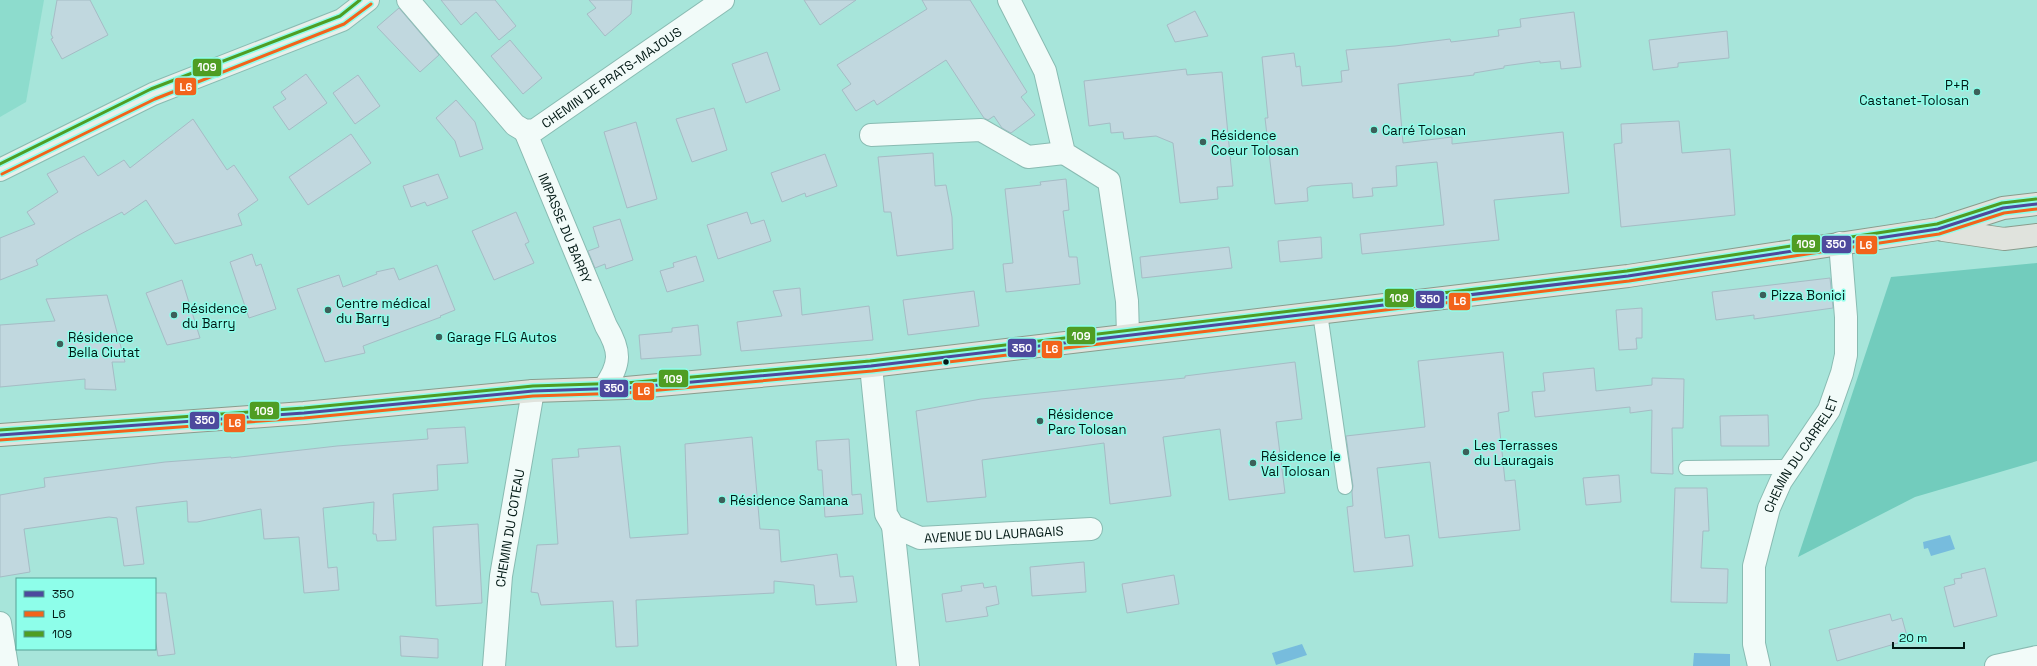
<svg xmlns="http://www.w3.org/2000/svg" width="2037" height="666" font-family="'Space Grotesk',sans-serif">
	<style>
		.green { fill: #8ddccd }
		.forest { fill: #72ccbd }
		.water { fill: #77bcdd }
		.building { fill: #c1d8df; stroke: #a5bcc5 }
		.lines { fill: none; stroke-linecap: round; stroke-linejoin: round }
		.lane-casing { stroke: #89bbb2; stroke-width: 16 }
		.street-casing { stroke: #89bbb2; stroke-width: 24 }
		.secondary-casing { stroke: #89bbb2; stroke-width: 24 }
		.primary-casing { stroke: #899c8d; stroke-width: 24 }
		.lane { stroke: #f2fbf9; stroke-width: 14 }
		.street { stroke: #f2fbf9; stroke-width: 22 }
		.secondary { stroke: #e8efea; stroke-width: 22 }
		.primary { stroke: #e0e3dd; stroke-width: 22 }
		.bus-1-casing { stroke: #8efeea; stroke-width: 6 }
		.bus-2-casing { stroke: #8efeea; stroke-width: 6 }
		.bus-3-casing { stroke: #8efeea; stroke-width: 6 }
		.bus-1 { stroke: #4d499d; stroke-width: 3 }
		.bus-2 { stroke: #f2631b; stroke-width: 3 }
		.bus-3 { stroke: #4f9d23; stroke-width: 3 }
		.poi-dot { fill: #3c605a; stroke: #8efeea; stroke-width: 1.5 }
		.bus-dot { fill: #021915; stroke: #8efeea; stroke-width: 1.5 }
		.labels { text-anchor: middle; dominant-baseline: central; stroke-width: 3; stroke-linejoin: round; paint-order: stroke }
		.street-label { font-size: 13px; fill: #021915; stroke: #8efeea }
		.poi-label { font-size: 13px; fill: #021915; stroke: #8efeea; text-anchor: start }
		.line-badge { stroke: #8efeea; stroke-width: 1.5 }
		.badge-label { font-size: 11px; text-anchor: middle; font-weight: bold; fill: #fff }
	</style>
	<rect width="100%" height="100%" fill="#a7e5da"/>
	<polygon class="green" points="0,0 44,0 26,102 0,117"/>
	<polygon class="forest" points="2037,263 2037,461 1915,497 1798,557 1891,277"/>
	<g class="water">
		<polygon points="1950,535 1955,549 1931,556 1928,548 1924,549 1923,542"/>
		<polygon points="1302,644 1307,655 1276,665 1272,653"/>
		<polygon points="1694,653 1730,654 1730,666 1693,666"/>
	</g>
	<g class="building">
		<polygon points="57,0 90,0 108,35 62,59 51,39 53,38 51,34"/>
		<polygon points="441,0 495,0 516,26 499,40 476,12 461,25"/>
		<polygon points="589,0 632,0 631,14 605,36 587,14 596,8"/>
		<polygon points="804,0 856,0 820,25"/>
		<polygon points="922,0 970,0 1027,92 1021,97 1035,115 1011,133 1002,128 994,116 988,120 984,118 946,60 877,105 874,100 856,111 842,90 851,84 837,65 927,9"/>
		<polygon points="399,8 439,55 420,72 377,27"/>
		<polygon points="1195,11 1208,36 1175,42 1167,25"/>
		<polygon points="1574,12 1581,67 1561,69 1560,61 1540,63 1540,61 1504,66 1504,68 1474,73 1474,75 1398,84 1403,143 1452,137 1452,144 1563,132 1569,193 1494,200 1499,240 1362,254 1360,234 1444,225 1437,162 1396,166 1397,186 1372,188 1373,196 1353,198 1352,183 1311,186 1307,188 1308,201 1275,204 1265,118 1268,118 1262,57 1294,53 1296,67 1300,66 1302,86 1342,82 1341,71 1349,70 1346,50 1395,46 1450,39 1451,42 1499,36 1498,30 1521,27 1520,19"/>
		<polygon points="1727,31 1729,58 1678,63 1678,67 1653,70 1649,40"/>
		<polygon points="510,40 542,78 523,94 491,56"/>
		<polygon points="767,52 780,90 746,103 732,64"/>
		<polygon points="1186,69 1187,75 1222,72 1233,186 1217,187 1218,199 1180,203 1173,143 1156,136 1124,139 1123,132 1111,133 1110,123 1089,126 1084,81"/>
		<polygon points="306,74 327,103 289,130 273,107 286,99 281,92"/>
		<polygon points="358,75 380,106 355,124 333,93"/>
		<polygon points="456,100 475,122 483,149 460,157 455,141 436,118"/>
		<polygon points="714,108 727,150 692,162 676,119"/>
		<polygon points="193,119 227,170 234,165 258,200 238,214 242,225 175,244 146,200 124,215 122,212 77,236 36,260 38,265 0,280 0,238 35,224 27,212 58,192 47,174 84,156 98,176 124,160 130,168"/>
		<polygon points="1679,121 1682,153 1730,149 1735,215 1621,227 1614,144 1622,143 1621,124"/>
		<polygon points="636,122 657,199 627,208 604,132"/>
		<polygon points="351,134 371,163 308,205 289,177"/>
		<polygon points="933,153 935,186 946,185 952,217 953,249 897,256 891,212 884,212 878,157"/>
		<polygon points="825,154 837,186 806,197 805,193 782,202 771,173"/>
		<polygon points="438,174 448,198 427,206 425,202 411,207 403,186"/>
		<polygon points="1066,179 1069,210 1063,211 1069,257 1077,257 1080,284 1006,292 1003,264 1013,263 1005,189 1041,185 1040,182"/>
		<polygon points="516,212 529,242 525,244 534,263 494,280 472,231"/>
		<polygon points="747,212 751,224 764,220 771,241 718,259 707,225"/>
		<polygon points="620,219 633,260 606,269 605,264 595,268 588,251 599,247 593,227"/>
		<polygon points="1321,237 1322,258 1280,262 1278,241"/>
		<polygon points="1229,247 1232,268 1142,278 1140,257"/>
		<polygon points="252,254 256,266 261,264 276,309 249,318 230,262"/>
		<polygon points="696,256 704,281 667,292 660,271 674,267 673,263"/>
		<polygon points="437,265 455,310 440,316 441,317 363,346 365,353 325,362 297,289 339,275 343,287 377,274 376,272 394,268 399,280"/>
		<polygon points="1830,278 1833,308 1754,319 1754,315 1716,320 1712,292"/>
		<polygon points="182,280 200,338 167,345 146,293"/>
		<polygon points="800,288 802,315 869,306 873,340 741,351 737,322 782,316 773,291"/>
		<polygon points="974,291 979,326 908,335 903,300"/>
		<polygon points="107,295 125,362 112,362 116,390 85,389 85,379 0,387 0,325 55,321 46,299"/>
		<polygon points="1642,308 1642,338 1636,338 1637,349 1619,350 1616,310"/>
		<polygon points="698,325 701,355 641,359 639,335 672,332 672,328"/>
		<polygon points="1503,352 1509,411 1498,413 1505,481 1515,480 1520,530 1439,538 1430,462 1377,468 1385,538 1409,535 1413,566 1354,572 1347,507 1353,506 1352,492 1353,486 1346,436 1425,427 1418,361"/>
		<polygon points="1295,362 1302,419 1276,422 1285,493 1229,500 1220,429 1163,437 1171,496 1110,504 1104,443 982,460 986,497 927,502 916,411 981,399 1185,378 1185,376"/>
		<polygon points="1594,368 1596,391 1652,385 1652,378 1684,379 1683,428 1672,428 1673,474 1651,473 1652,410 1630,413 1630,407 1535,417 1532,392 1545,391 1543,373"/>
		<polygon points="1768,415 1769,446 1721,446 1720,416"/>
		<polygon points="465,427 468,463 437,465 438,490 393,494 396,540 377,541 376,534 373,534 374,502 323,508 328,568 337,567 339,590 304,593 299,537 264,539 261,509 197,522 188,522 187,501 136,507 144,564 124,566 117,518 109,517 24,529 30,572 0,577 0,495 45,487 44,478 165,462 231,457 231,458 337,446 428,439 427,429"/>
		<polygon points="752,437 760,529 779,530 781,562 837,554 840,577 853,576 857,602 816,605 814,585 774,581 774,593 636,600 638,646 616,647 613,601 541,605 538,593 531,592 537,545 558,544 552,459 579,457 578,449 620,446 630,538 688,534 685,444"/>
		<polygon points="849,439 852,495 861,494 863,514 825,517 822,470 818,470 816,441"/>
		<polygon points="1619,475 1621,502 1586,505 1583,478"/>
		<polygon points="1675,488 1707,488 1709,531 1703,531 1701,568 1728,569 1727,603 1671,602"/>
		<polygon points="478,524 482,603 436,606 433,527"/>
		<polygon points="1084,562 1086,592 1032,596 1030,567"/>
		<polygon points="1985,568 1997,616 1954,627 1944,587 1955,584 1954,579 1962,578 1961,574"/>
		<polygon points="1174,575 1179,604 1127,613 1122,584"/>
		<polygon points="983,583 984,588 996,586 999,604 986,607 988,616 946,622 942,594 962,591 961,586"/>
		<polygon points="155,593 166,593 175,654 158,656 155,638"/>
		<polygon points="1890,614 1892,621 1902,618 1908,640 1837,661 1829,630"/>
		<polygon points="400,636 438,639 438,658 401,656"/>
	</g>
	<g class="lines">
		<defs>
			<g id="lane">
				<polyline points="1320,313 1345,487"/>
				<polyline points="1686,468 1791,467"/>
			</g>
			<g id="street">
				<path id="s1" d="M408 0 515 125 525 131 535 130 723 0"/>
				<polyline points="1009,0 1045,71 1064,153 1109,181 1127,301 1128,335"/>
				<path id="s2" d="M525 131 606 326C621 351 621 364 604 388"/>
				<polyline points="871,135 981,130 1028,157 1064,153"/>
				<path id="s3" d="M871 366 886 514 893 526 920 538 1091 529"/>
				<polyline points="893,526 908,666"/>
				<polyline points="0,623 7,666"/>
				<path id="s4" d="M494 666 501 576 533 391"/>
				<path id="s5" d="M1759 666 1754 644V566L1769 508 1781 481 1829 410 1842 373 1846 355V317L1840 243"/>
				<polyline points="1996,666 2037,657"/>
			</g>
			<polyline id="secondary" points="0,170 153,94 342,20 368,0"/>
			<g id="primary">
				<polyline points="1943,230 2004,239 2037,235"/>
				<polyline points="0,435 304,413 533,391 626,388 871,366 1628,276 1938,229 2003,208 2037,204"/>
			</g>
		</defs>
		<use href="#lane" class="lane-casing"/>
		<use href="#street" class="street-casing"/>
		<use href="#secondary" class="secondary-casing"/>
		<use href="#primary" class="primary-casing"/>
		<use href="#lane" class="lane"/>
		<use href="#street" class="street"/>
		<use href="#secondary" class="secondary"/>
		<use href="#primary" class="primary"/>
		<defs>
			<polyline id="bus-1" points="0,435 304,413 533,391 626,388 871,366 1628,276 1938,229 2003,208 2037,204"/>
			<g id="bus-2">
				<polyline points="2,174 155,99 344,24 371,4"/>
				<polyline points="0,440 304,418 533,396 626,393 872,371 1629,281 1939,234 2004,213 2037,209"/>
			</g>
			<g id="bus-3">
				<polyline points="0,164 151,89 340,16 360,0"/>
				<polyline points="0,430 304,408 533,386 626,383 870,361 1627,271 1937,224 2002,203 2036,199"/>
			</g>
		</defs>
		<use href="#bus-1" class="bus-1-casing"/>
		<use href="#bus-2" class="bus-2-casing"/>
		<use href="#bus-3" class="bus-3-casing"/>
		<use href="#bus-1" class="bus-1"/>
		<use href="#bus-2" class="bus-2"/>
		<use href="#bus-3" class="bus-3"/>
	</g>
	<g class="poi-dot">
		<circle cx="1977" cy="92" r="4"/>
		<circle cx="1374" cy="130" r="4"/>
		<circle cx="1203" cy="142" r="4"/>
		<circle cx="1763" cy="295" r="4"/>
		<circle cx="328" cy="310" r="4"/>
		<circle cx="174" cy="315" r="4"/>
		<circle cx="439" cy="337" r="4"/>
		<circle cx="60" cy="344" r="4"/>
		<circle cx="1040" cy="421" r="4"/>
		<circle cx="1466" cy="452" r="4"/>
		<circle cx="1253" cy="463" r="4"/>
		<circle cx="722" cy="500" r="4"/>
	</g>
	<circle class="bus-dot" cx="946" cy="362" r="3.5"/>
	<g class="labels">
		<g class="street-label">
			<text stroke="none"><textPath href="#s1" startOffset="279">CHEMIN DE PRATS-MAJOUS</textPath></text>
			<text stroke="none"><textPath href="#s2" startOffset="105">IMPASSE DU BARRY</textPath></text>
			<text stroke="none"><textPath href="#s5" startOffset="223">CHEMIN DU CARRELET</textPath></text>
			<text stroke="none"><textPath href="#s4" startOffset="139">CHEMIN DU COTEAU</textPath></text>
			<text stroke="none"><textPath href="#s3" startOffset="266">AVENUE DU LAURAGAIS</textPath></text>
		</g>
		<g class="poi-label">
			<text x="1969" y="85" text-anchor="end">P+R<tspan x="1969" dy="15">Castanet-Tolosan</tspan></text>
			<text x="1382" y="130">Carré Tolosan</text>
			<text x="1211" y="135">Résidence<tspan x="1211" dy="15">Coeur Tolosan</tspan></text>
			<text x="1771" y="295">Pizza Bonici</text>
			<text x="336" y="303">Centre médical<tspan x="336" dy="15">du Barry</tspan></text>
			<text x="182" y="308">Résidence<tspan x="182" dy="15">du Barry</tspan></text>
			<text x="68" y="337">Résidence<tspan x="68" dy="15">Bella Ciutat</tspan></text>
			<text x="447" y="337">Garage FLG Autos</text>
			<text x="1048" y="414">Résidence<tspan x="1048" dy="15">Parc Tolosan</tspan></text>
			<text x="1474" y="445">Les Terrasses<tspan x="1474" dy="15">du Lauragais</tspan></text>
			<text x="1261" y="456">Résidence le<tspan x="1261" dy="15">Val Tolosan</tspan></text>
			<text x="730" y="500">Résidence Samana</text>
		</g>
	</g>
	<g class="line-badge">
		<rect x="192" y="58" width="30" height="19" rx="4" fill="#4f9d23"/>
		<rect x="174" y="77" width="23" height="19" rx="4" fill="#f2631b"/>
		<rect x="1791" y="234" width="30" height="19" rx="4" fill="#4f9d23"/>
		<rect x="1821" y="235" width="31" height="19" rx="4" fill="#4d499d"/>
		<rect x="1855" y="235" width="23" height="20" rx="4" fill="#f2631b"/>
		<rect x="1384" y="288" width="31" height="20" rx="4" fill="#4f9d23"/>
		<rect x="1415" y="290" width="30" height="19" rx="4" fill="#4d499d"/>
		<rect x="1448" y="292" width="23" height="19" rx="4" fill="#f2631b"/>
		<rect x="1066" y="326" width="30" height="19" rx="4" fill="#4f9d23"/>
		<rect x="1007" y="338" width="30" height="20" rx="4" fill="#4d499d"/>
		<rect x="1041" y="340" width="22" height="19" rx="4" fill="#f2631b"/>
		<rect x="658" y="369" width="31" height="19" rx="4" fill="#4f9d23"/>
		<rect x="599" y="379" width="30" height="19" rx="4" fill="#4d499d"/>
		<rect x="632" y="382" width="23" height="19" rx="4" fill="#f2631b"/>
		<rect x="249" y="401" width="31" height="19" rx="4" fill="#4f9d23"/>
		<rect x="189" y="411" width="31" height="19" rx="4" fill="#4d499d"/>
		<rect x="223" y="413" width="23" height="20" rx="4" fill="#f2631b"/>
	</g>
	<g class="badge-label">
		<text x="207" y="71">109</text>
		<text x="186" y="91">L6</text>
		<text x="1806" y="248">109</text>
		<text x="1836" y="248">350</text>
		<text x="1866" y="249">L6</text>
		<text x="1399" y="302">109</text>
		<text x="1430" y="303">350</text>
		<text x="1460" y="305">L6</text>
		<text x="1081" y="340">109</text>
		<text x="1022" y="352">350</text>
		<text x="1052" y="353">L6</text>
		<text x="673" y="383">109</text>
		<text x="614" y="392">350</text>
		<text x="644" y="395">L6</text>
		<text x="264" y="415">109</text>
		<text x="205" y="424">350</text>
		<text x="235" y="427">L6</text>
	</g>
	<rect x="16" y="578" width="140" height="72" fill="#8efeea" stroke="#56a295"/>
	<rect x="24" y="591" width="20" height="6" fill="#4d499d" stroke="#56a295"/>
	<text x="52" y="598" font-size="12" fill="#021915">350</text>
	<rect x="24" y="611" width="20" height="6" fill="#f2631b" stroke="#56a295"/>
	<text x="52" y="618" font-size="12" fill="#021915">L6</text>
	<rect x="24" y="631" width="20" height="6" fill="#4f9d23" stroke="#56a295"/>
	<text x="52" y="638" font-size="12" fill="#021915">109</text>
	<path d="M1893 642v6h71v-6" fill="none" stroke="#021915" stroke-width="2"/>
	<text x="1899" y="642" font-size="12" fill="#021915" stroke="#8efeea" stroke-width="3" paint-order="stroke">20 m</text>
</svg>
